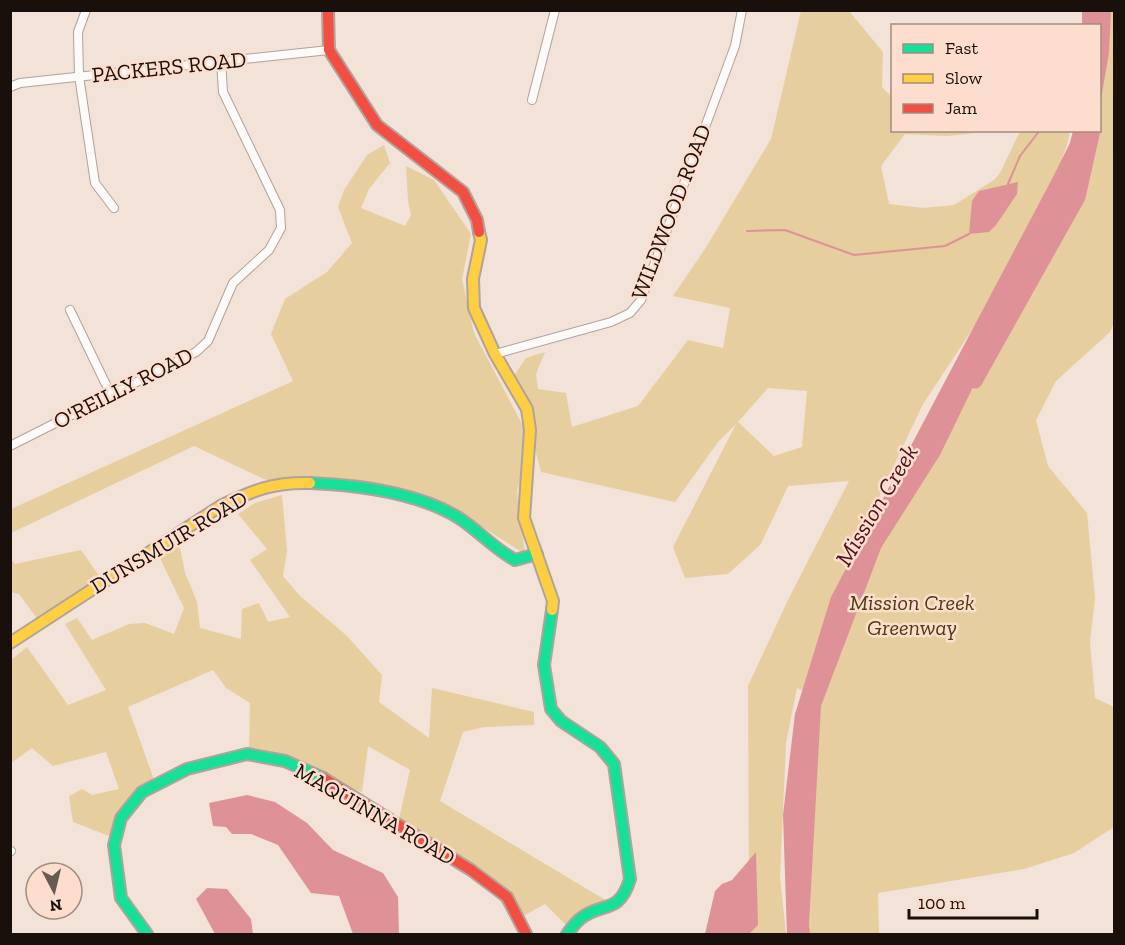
<svg xmlns="http://www.w3.org/2000/svg" width="1125" height="945" font-family="'Zilla Slab',serif">
	<style>
		.green { fill: #e6ce9e; fill-rule: evenodd }
		.water { fill: #de9298 }
		.lines { fill: none; stroke-linecap: round; stroke-linejoin: round }
		.stream { stroke: #de9298; stroke-width: 2 }
		.river { stroke: #de9298; stroke-width: 15 }
		.street-casing { stroke: #afa39c; stroke-width: 10 }
		.fast-casing { stroke: #afa39c; stroke-width: 14 }
		.slow-casing { stroke: #afa39c; stroke-width: 14 }
		.jam-casing { stroke: #afa39c; stroke-width: 14 }
		.street { stroke: #fdfbf9; stroke-width: 8 }
		.fast { stroke: #16e098; stroke-width: 10 }
		.slow { stroke: #ffcf43; stroke-width: 10 }
		.jam { stroke: #f24e42; stroke-width: 10 }
		.labels { text-anchor: middle; dominant-baseline: central; stroke-width: 5; stroke-linejoin: round; paint-order: stroke }
		.street-label { font-size: 22px; fill: #1a100b; stroke: #fddece }
		.park-label { font-size: 22px; font-style: italic; fill: #4c3c10; stroke: #fddece }
		.water-label { font-size: 24px; font-style: italic; fill: #531120; stroke: #fddece }
	</style>
	<rect width="100%" height="100%" fill="#f2e2d8"/>
	<g class="green">
		<path d="M801 11H849L883 52 882 87 892 97V130L995 131 947 136 905 134 881 166 889 204 923 208 954 205 994 180 1000 173 1020 131H1070L1068 141 1055 180 1003 283 923 404 877 501 884 505 1042 220 1074 131 1100 130V26L1089 11H1114V323L1110 332 1056 381 1036 420 1048 466 1087 513 1095 598 1090 642 1095 698 1114 707V827L1074 853 1024 869 878 893 879 934H795L806 692 797 688 786 743 780 877 786 934H751L749 885 748 686 788 600 849 481 788 486 761 544 728 574 685 578 673 547 736 424 718 442 675 502 541 472 515 374 526 358 545 352 536 374 538 389 566 393 572 427 638 406 688 340 723 348 730 308 673 296 705 249 771 139ZM768 388 807 391 802 447 774 456 738 422Z"/>
		<polygon points="384,145 390,163 369,189 361,208 405,226 411,215 408,201 406,166 434,180 471,234 462,279 474,333 531,441 517,491 525,554 444,503 345,480 277,485 194,446 11,533 11,509 293,381 271,334 285,299 327,272 352,243 338,207 344,190 367,155"/>
		<polygon points="282,495 287,551 283,576 300,596 346,635 382,675 379,702 429,738 432,688 534,712 534,725 484,727 463,732 440,801 607,901 566,925 545,904 516,920 468,863 399,819 410,770 368,746 362,792 249,753 250,703 226,688 213,670 128,707 154,780 109,836 73,822 69,796 82,789 92,795 119,789 106,752 53,766 32,748 11,763 11,660 27,647 68,705 106,690 65,624 77,618 92,640 129,624 145,623 174,634 184,608 158,554 179,543 185,573 197,602 200,628 241,639 242,609 259,603 268,622 290,617 250,560 267,549 238,514 255,503"/>
		<polygon points="81,550 102,580 39,621 19,594 11,592 10,558 15,564"/>
	</g>
	<g class="water">
		<polygon points="1082,11 1111,11 1109,53 1100,105 1100,26 1082,25"/>
		<polygon points="1073,131 1095,131 1092,145 1057,232 1008,315 940,455 881,548 821,706 809,924 810,934 787,934 783,815 795,714 831,597 1053,177 1070,143"/>
		<polygon points="1018,182 1017,194 996,225 989,232 969,234 972,201 979,191"/>
		<polygon points="247,795 275,802 307,823 333,850 383,873 398,897 399,934 353,934 339,896 311,893 278,845 251,834 232,834 226,827 213,826 209,803"/>
		<polygon points="756,852 758,925 749,934 705,934 715,891 722,884 732,880"/>
		<polygon points="207,888 227,889 251,919 253,934 215,934 196,899"/>
	</g>
	<g class="lines">
		<g class="stream">
			<polyline points="1008,184 1020,156 1040,130"/>
			<polyline points="747,231 785,230 854,255 945,246 969,234"/>
		</g>
		<polyline class="river" points="975,381 1078,197 1093,130"/>
		<defs>
			<g id="street">
				<polyline points="86,10 78,32 79,76 95,183 114,208"/>
				<polyline points="10,87 20,83 329,50"/>
				<polyline points="532,100 555,10"/>
				<polyline points="70,310 111,395"/>
				<polyline points="495,354 611,322 630,313 641,300 735,46 742,10"/>
				<polyline points="10,446 196,352 208,341 233,283 269,250 281,228 280,210 223,92 221,61"/>
				<polyline points="10,852 11,851"/>
			</g>
			<g id="fast">
				<path d="M310 483C359 485 417 492 459 518 479 531 493 548 515 560L537 554"/>
				<path d="M552 610 544 665 551 709 561 721 600 747 614 764 630 879C619 916 601 901 580 919 575 923 571 929 567 934"/>
				<polyline points="147,934 121,898 114,845 121,818 142,792 187,769 247,754 285,761 323,778"/>
			</g>
			<g id="slow">
				<polyline points="479,232 481,240 473,279 474,308 495,354 527,409 530,430 524,518 553,601 552,610"/>
				<path d="M10 643 222 505C255 490 273 482 310 483"/>
			</g>
			<g id="jam">
				<polyline points="328,10 329,50 377,125 463,192 477,220 479,232"/>
				<polyline points="323,778 471,870 507,897 526,934"/>
			</g>
		</defs>
		<use href="#street" class="street-casing"/>
		<use href="#fast" class="fast-casing"/>
		<use href="#slow" class="slow-casing"/>
		<use href="#jam" class="jam-casing"/>
		<use href="#street" class="street"/>
		<use href="#fast" class="fast"/>
		<use href="#slow" class="slow"/>
		<use href="#jam" class="jam"/>
	</g>
	<g class="labels">
		<g class="street-label">
			<text transform="translate(169 67) rotate(-6)">PACKERS ROAD</text>
			<text transform="translate(671 212) rotate(-69)">WILDWOOD ROAD</text>
			<text transform="translate(123 388) rotate(-27)">O'REILLY ROAD</text>
			<text transform="translate(169 542) rotate(-31)">DUNSMUIR ROAD</text>
			<text transform="translate(375 814) rotate(30)">MAQUINNA ROAD</text>
		</g>
		<g class="park-label">
			<text x="912" y="602">Mission Creek<tspan x="912" dy="25">Greenway</tspan></text>
		</g>
		<g class="water-label">
			<text transform="translate(876 505) rotate(-59)">Mission Creek</text>
		</g>
	</g>
	<rect width="1125" height="945" fill="none" stroke="#1a100b" stroke-width="24"/>
	<rect x="891" y="24" width="210" height="108" fill="#fddece" stroke="#a28c80" stroke-width="1.5"/>
	<rect x="903" y="44" width="30" height="9" fill="#16e098" stroke="#a28c80" stroke-width="1.5"/>
	<text x="945" y="54" font-size="18" fill="#1a100b">Fast</text>
	<rect x="903" y="74" width="30" height="9" fill="#ffcf43" stroke="#a28c80" stroke-width="1.5"/>
	<text x="945" y="84" font-size="18" fill="#1a100b">Slow</text>
	<rect x="903" y="104" width="30" height="9" fill="#f24e42" stroke="#a28c80" stroke-width="1.5"/>
	<text x="945" y="114" font-size="18" fill="#1a100b">Jam</text>
	<g transform="translate(54 891) rotate(173)"><circle r="28" fill="#fddece" stroke="#a28c80" stroke-width="1.5"/>
	<path d="M0-4.5L10 22L0 15L-10 22Z" fill="#665a53"/>
	<text y="-9" font-size="16" font-weight="bold" text-anchor="middle" fill="#1a100b">N</text>
	</g>
	<path d="M909 909v9h128v-9" fill="none" stroke="#1a100b" stroke-width="3"/>
	<text x="918" y="909" font-size="18" fill="#1a100b" stroke="#fddece" stroke-width="4.5" paint-order="stroke">100 m</text>
</svg>
